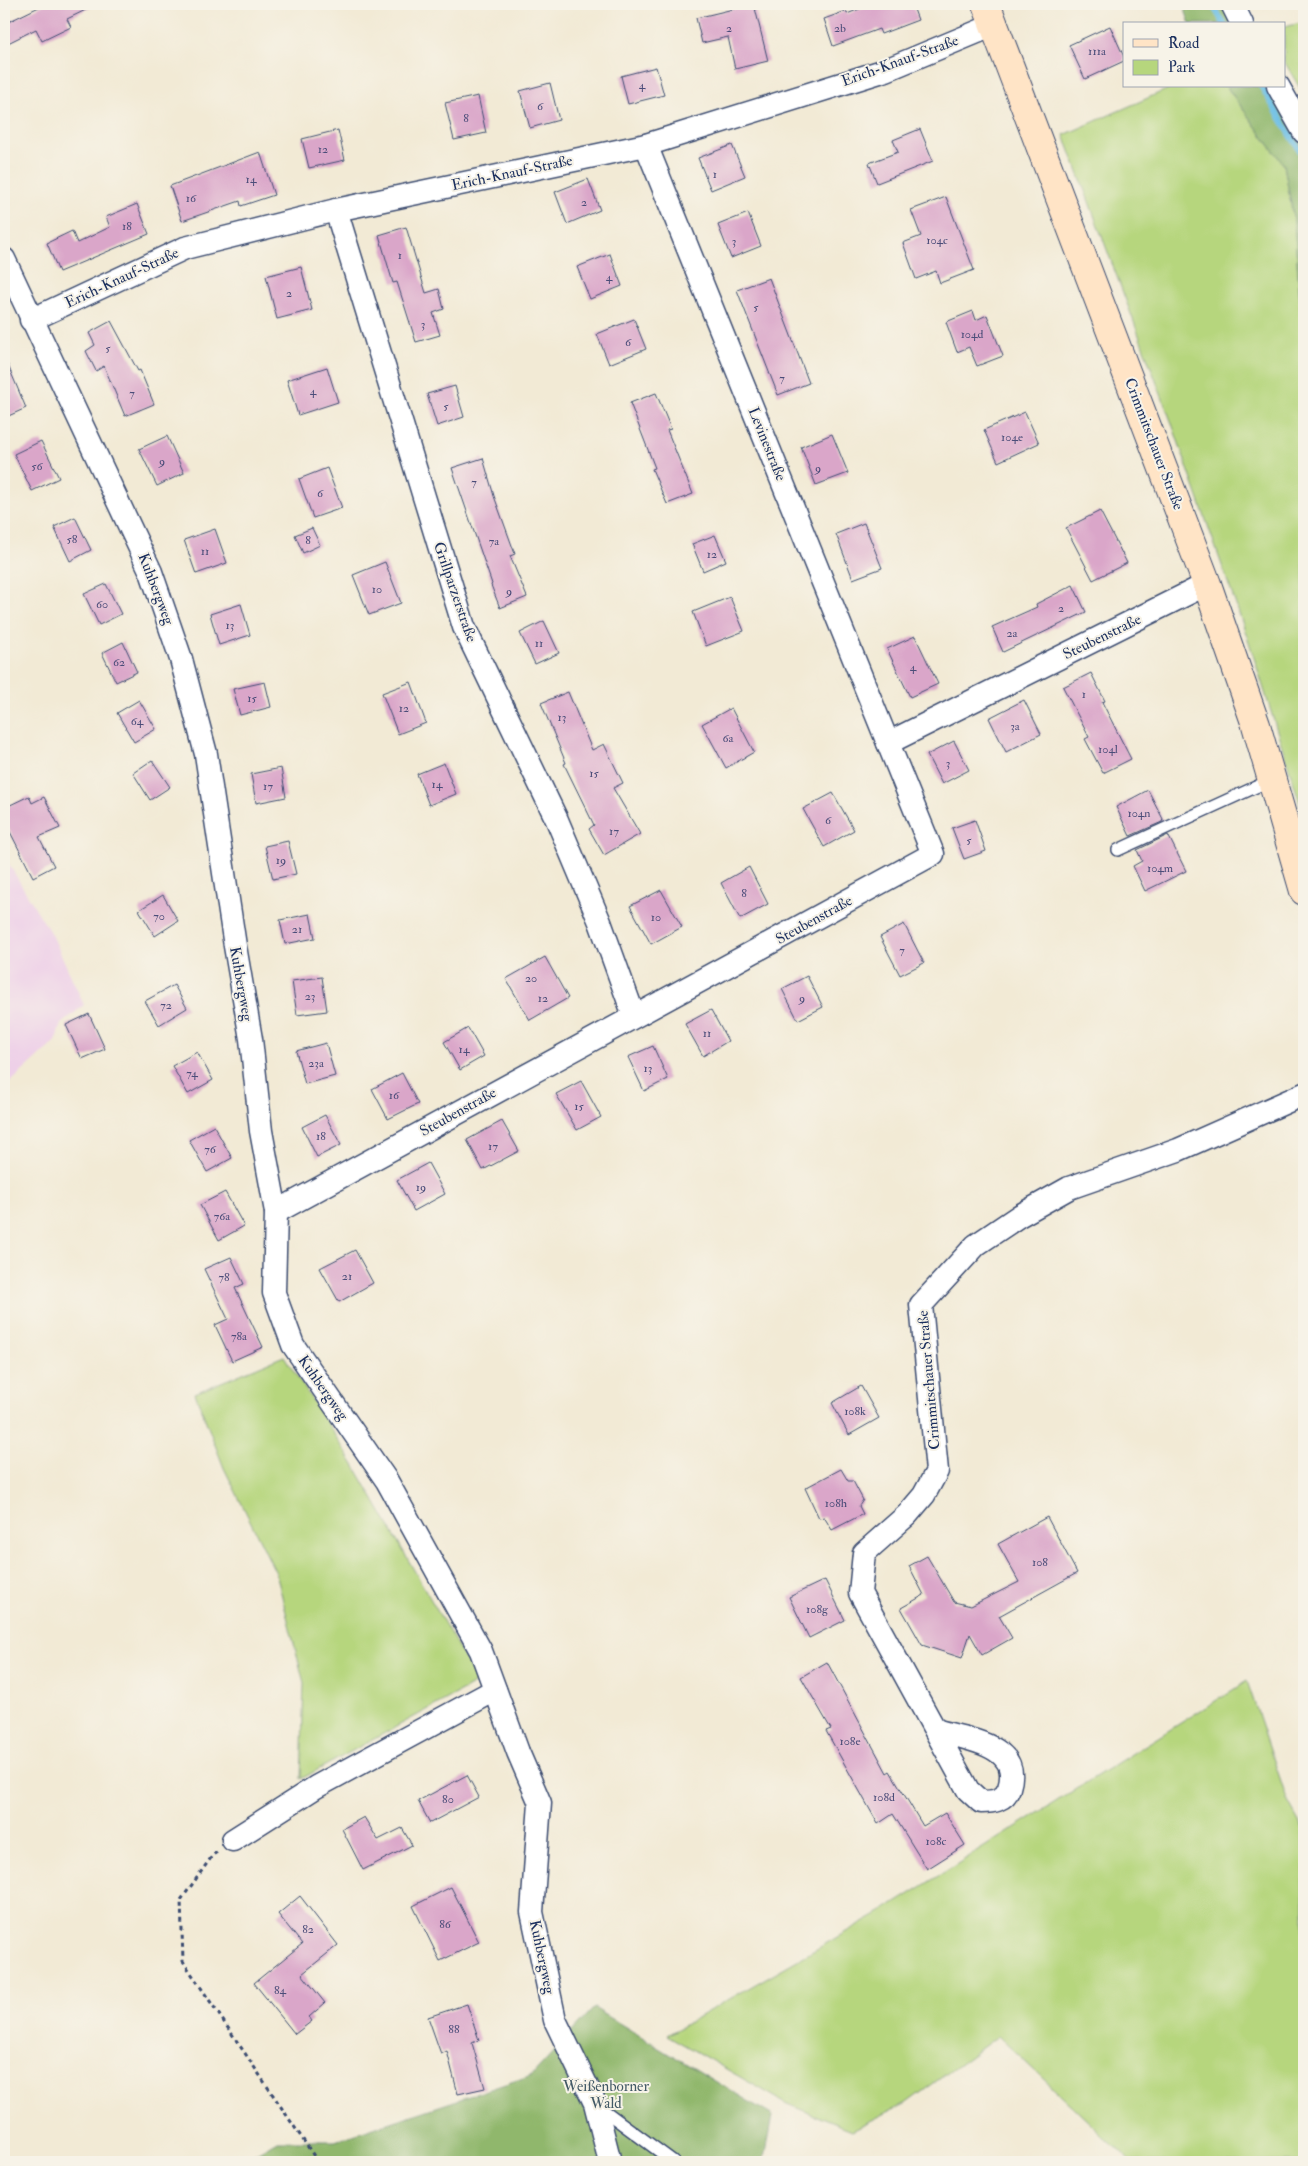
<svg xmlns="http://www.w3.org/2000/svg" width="1308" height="2166" font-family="'IM FELL Double Pica',serif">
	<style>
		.built { fill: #eed0e8 }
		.green { fill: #b6d67d; stroke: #68826e }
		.forest { fill: #90b76c; stroke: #567365 }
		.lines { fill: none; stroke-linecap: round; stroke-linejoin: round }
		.stream { stroke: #68bde5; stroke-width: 6 }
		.building { fill: #daa6c9 }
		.service-casing { stroke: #3b4b70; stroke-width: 14 }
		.minor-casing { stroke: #3b4b70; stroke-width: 25 }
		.secondary-casing { stroke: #3b4b70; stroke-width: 30 }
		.path { stroke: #3b4b70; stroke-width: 3; stroke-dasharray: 4 4; stroke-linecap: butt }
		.service { stroke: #fff; stroke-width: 11 }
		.minor { stroke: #fff; stroke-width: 22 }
		.secondary { stroke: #ffe4c6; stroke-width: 28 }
		.labels { text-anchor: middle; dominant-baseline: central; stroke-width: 4; stroke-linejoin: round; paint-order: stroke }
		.number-label { font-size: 12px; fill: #4b4d79 }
		.street-label { font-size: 15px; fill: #1b2f5e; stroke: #f7f3e8 }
		.park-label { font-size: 15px; fill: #425966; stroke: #f7f3e8 }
	</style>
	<rect width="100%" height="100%" fill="#f7f3e8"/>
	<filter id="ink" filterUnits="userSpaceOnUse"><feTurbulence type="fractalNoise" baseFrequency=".02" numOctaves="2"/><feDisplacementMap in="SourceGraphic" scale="10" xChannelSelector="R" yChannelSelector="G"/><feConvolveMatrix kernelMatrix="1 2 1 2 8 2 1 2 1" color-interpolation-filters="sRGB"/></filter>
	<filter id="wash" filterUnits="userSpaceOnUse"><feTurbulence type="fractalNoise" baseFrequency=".0096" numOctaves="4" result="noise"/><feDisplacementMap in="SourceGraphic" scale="20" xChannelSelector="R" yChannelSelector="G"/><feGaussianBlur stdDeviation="1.12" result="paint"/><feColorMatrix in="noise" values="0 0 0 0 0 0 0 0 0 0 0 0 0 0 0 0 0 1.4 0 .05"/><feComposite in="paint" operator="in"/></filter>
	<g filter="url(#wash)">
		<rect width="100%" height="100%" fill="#f2ead5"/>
		<polygon class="built" points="4,856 54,939 84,1005 61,1024 55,1042 4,1088"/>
		<g class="green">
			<polygon points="1304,22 1304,95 1284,61 1284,27"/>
			<polygon points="1175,86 1226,86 1284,165 1294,221 1304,357 1304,816 1249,642 1171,421 1064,135"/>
			<polygon points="284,1356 354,1465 478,1682 301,1779 304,1683 276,1573 224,1468 195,1393"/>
			<polygon points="1247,1681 1288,1802 1304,1831 1304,2162 1131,2162 998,2036 908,2102 852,2130 787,2104 667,2035 886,1909"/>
		</g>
		<g class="forest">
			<polygon points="1183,4 1224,4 1232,24 1190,24"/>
			<polygon points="1226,86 1268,86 1304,149 1304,357 1294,221 1284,165"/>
			<polygon points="594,2008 773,2116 764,2162 241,2162 277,2141 335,2141 532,2075"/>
		</g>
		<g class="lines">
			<g class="stream">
				<polyline points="1212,4 1224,24"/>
				<polyline points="1261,86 1304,157"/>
			</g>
		</g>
		<g id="blocks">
			<g class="building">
				<polygon points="45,4 98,4 67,19 71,27 42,41 36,29 4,45 4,24"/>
				<polygon points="754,4 768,61 735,69 728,37 702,43 696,18"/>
				<polygon points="872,4 912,4 918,20 881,34 879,29 833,46 824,19 846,11 847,14"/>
				<polygon points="1110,26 1124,57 1124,61 1085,79 1069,45"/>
				<polygon points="656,67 664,95 628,104 621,76"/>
				<polygon points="550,83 559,120 530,128 520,91"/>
				<polygon points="478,96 486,133 454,140 445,103"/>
				<polygon points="920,129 933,161 877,183 869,163 898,152 893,140"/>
				<polygon points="338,130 345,160 309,168 302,139"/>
				<polygon points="732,145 745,176 711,190 698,158"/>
				<polygon points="260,152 274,195 241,206 240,201 182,221 170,186"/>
				<polygon points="588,179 600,210 567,224 555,192"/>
				<polygon points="946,197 974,270 940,283 936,271 916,279 903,243 921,236 911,210"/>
				<polygon points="137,204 149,234 59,272 47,243 72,231 77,243 110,227 106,217"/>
				<polygon points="748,213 761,246 731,258 718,225"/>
				<polygon points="406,227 426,293 439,289 444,309 433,313 440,335 416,342 397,282 393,283 379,235"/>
				<polygon points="610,254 622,286 590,299 577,267"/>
				<polygon points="301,267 312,310 277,319 266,276"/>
				<polygon points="769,278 809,383 778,395 737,290"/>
				<polygon points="973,311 976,320 987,315 1003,356 977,366 969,347 957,352 946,322"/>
				<polygon points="634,319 646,349 609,364 597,334"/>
				<polygon points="111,321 138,371 140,370 154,404 125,416 104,366 96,371 86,351 95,345 89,333"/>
				<polygon points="4,356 26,408 4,418"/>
				<polygon points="327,367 338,402 298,415 287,380"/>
				<polygon points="455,386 464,417 437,426 427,394"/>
				<polygon points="656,393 671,429 667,430 693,494 667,504 652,469 655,468 630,403"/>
				<polygon points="1025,412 1039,443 998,462 984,430"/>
				<polygon points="832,434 848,473 816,485 801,447"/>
				<polygon points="167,436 184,473 157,486 139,449"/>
				<polygon points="41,441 59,478 32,491 14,454"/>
				<polygon points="483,458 494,496 515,554 510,556 527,597 500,608 491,585 492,584 452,468"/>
				<polygon points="327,468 342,508 313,518 299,479"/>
				<polygon points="1100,511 1127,563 1093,580 1066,528"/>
				<polygon points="75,517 91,550 70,561 54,527"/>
				<polygon points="864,523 882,568 853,579 836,534"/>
				<polygon points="312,528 320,545 303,553 295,535"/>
				<polygon points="215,529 227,563 196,574 184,540"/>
				<polygon points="715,535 726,561 703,571 692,544"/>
				<polygon points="385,562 401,603 369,615 353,575"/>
				<polygon points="106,584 121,614 99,625 84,594"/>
				<polygon points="1073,585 1086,612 1003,652 992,627 1037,607 1036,604"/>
				<polygon points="730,597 744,631 706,646 693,612"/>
				<polygon points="241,604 250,635 219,645 210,614"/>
				<polygon points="544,621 559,653 535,664 520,633"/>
				<polygon points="915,636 938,684 910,697 887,649"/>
				<polygon points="123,642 137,672 116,682 102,653"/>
				<polygon points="1091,673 1105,701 1102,702 1131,759 1103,773 1085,739 1089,737 1063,687"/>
				<polygon points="265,682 271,707 240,715 233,689"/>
				<polygon points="411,682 426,723 398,734 382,693"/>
				<polygon points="568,692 592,750 604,744 623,783 613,788 640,834 604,855 589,829 594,825 564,764 566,763 541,703"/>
				<polygon points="139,700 156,729 134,742 117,713"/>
				<polygon points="1024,700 1041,734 1006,752 989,718"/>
				<polygon points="731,708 754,752 726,768 702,724"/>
				<polygon points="954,741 969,770 942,784 927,755"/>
				<polygon points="152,760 170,787 150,800 133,773"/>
				<polygon points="444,763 456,794 429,805 417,774"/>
				<polygon points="281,768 286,797 256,803 251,774"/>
				<polygon points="1148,790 1163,819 1162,822 1130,836 1116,807"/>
				<polygon points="833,793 854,830 824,847 803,809"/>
				<polygon points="29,796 32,803 44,797 60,828 39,837 54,866 33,877 4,820 4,808"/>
				<polygon points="975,820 986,851 964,859 952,828"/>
				<polygon points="1168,835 1186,871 1145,891 1133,866 1142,861 1137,850"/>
				<polygon points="288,841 296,874 273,879 265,846"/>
				<polygon points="749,867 768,904 740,919 721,883"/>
				<polygon points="661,890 682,927 651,944 630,906"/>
				<polygon points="163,895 178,921 155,936 139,910"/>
				<polygon points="310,914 315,938 285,944 280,920"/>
				<polygon points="904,924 924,963 900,975 880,937"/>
				<polygon points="545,957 568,998 530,1020 506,979"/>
				<polygon points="807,976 823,1007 798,1020 782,989"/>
				<polygon points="322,977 327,1011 297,1015 292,981"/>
				<polygon points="174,985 187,1008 159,1025 145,1001"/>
				<polygon points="711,1010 728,1041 703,1056 685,1024"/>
				<polygon points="89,1014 105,1049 82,1059 66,1025"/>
				<polygon points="468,1028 484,1056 460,1070 444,1042"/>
				<polygon points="326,1043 335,1076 305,1084 296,1051"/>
				<polygon points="653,1046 668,1079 644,1091 628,1057"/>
				<polygon points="197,1052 213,1080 188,1094 172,1066"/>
				<polygon points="402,1073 418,1104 388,1119 372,1089"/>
				<polygon points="581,1081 601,1117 577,1130 556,1094"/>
				<polygon points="325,1115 341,1145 317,1157 302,1127"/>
				<polygon points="502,1121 519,1151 483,1170 467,1140"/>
				<polygon points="214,1126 232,1158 207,1172 189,1140"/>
				<polygon points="428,1163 445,1194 414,1211 397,1180"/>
				<polygon points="225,1192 244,1226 219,1240 200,1205"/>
				<polygon points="355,1250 373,1283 339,1302 320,1268"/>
				<polygon points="231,1257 244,1284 235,1288 263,1347 232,1361 215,1325 228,1319 204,1269"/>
				<polygon points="861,1386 879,1418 849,1435 832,1403"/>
				<polygon points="841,1469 848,1481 853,1481 863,1500 859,1506 863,1514 832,1530 824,1517 819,1518 805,1488"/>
				<polygon points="1047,1517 1077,1573 999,1616 1012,1638 982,1655 970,1634 962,1658 922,1645 901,1608 924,1595 909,1566 927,1556 954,1602 971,1606 1019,1582 998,1544"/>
				<polygon points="825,1580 845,1620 809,1638 789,1597"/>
				<polygon points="827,1662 887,1773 890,1771 923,1826 945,1813 965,1845 927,1869 893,1814 878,1824 826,1731 831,1729 801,1677"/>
				<polygon points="467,1775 479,1797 430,1823 418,1801"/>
				<polygon points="364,1817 378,1840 402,1828 412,1845 363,1870 342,1829"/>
				<polygon points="451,1887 479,1942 440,1961 413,1906"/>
				<polygon points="300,1896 338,1945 302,1974 325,2003 309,2017 312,2021 295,2034 254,1983 302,1944 278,1914"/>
				<polygon points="467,2004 479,2040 472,2043 485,2088 458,2094 447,2051 441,2054 428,2017"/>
			</g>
		</g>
	</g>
	<g filter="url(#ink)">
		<use href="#blocks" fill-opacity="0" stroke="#3b4b70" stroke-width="1"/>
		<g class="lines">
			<defs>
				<g id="service">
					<polyline points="1118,850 1271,780"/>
					<polyline points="598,2106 674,2162"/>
				</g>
				<g id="minor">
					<polyline points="1232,4 1242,24"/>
					<polyline points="1278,86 1304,132"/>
					<polyline points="646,145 888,743"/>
					<polyline points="336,210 464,627 557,820 600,922 634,1016"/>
					<polyline points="4,259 151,572 181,659 206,754 235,946 251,1039 261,1131 276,1212 274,1293 293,1345 387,1481 481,1651 518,1752 540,1803 532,1912 555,2020 595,2103 610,2162"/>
					<polyline points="31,320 185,248 336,210 646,145 886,70 994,25"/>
					<polyline points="276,1212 933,854 888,743 1207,584"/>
					<path d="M935 1730C964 1739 1023 1744 1009 1788 1005 1801 992 1802 981 1802L968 1790 860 1593 864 1553 907 1515 924 1495 937 1471 921 1305 976 1245 1019 1216 1069 1188 1178 1150 1304 1094"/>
					<polyline points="233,1840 316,1787 495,1690"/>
				</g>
				<polyline id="secondary" points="986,4 1207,584 1256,725 1304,891"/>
			</defs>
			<use href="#service" class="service-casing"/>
			<use href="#minor" class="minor-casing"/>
			<use href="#secondary" class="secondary-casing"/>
			<polyline class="path" points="217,1852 213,1855 181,1900 183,1961 318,2162"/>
			<use href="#service" class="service"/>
			<use href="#minor" class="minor"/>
			<use href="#secondary" class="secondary"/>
		</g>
	</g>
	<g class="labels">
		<g class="number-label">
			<text x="729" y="28">2</text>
			<text x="840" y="28">2b</text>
			<text x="1097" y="51">111a</text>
			<text x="642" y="85">4</text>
			<text x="540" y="106">6</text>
			<text x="466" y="118">8</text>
			<text x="323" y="149">12</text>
			<text x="715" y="174">1</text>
			<text x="251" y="179">14</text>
			<text x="191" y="198">16</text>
			<text x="584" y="202">2</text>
			<text x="127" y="226">18</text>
			<text x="937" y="240">104c</text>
			<text x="734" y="241">3</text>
			<text x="400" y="255">1</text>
			<text x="609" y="277">4</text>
			<text x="289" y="293">2</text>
			<text x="756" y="307">5</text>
			<text x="423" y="324">3</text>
			<text x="972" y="334">104d</text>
			<text x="628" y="342">6</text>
			<text x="108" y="348">5</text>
			<text x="782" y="378">7</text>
			<text x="313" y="391">4</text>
			<text x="132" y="393">7</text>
			<text x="446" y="406">5</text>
			<text x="1012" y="437">104e</text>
			<text x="162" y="461">9</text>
			<text x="37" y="466">56</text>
			<text x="818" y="468">9</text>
			<text x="474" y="482">7</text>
			<text x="320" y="493">6</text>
			<text x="72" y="539">58</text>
			<text x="308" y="540">8</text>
			<text x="494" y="541">7a</text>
			<text x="205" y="551">11</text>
			<text x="712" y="554">12</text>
			<text x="377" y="589">10</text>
			<text x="509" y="591">9</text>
			<text x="102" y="604">60</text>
			<text x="1061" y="608">2</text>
			<text x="230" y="625">13</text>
			<text x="1012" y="633">2a</text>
			<text x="539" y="643">11</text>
			<text x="119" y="662">62</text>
			<text x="913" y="667">4</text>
			<text x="1084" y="694">1</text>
			<text x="252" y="698">15</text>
			<text x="404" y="708">12</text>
			<text x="562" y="717">13</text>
			<text x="137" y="721">64</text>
			<text x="1015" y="726">3a</text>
			<text x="728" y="738">6a</text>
			<text x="1108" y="749">104l</text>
			<text x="948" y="763">3</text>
			<text x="594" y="773">15</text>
			<text x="437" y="784">14</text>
			<text x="268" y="786">17</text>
			<text x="1139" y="813">104n</text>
			<text x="828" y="820">6</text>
			<text x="614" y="831">17</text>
			<text x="969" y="840">5</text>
			<text x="281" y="860">19</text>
			<text x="1160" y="868">104m</text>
			<text x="744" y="893">8</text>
			<text x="159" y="916">70</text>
			<text x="656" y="917">10</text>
			<text x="297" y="929">21</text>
			<text x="902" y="950">7</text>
			<text x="531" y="978">20</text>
			<text x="310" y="996">23</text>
			<text x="543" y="998">12</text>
			<text x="802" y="998">9</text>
			<text x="166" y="1005">72</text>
			<text x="707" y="1033">11</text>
			<text x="464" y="1049">14</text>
			<text x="316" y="1063">23a</text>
			<text x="648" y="1068">13</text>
			<text x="192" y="1073">74</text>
			<text x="394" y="1095">16</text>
			<text x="579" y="1106">15</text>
			<text x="321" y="1136">18</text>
			<text x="493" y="1146">17</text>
			<text x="210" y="1149">76</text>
			<text x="421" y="1187">19</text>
			<text x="222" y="1216">76a</text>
			<text x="347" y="1276">21</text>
			<text x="224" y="1277">78</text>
			<text x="239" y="1336">78a</text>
			<text x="855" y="1411">108k</text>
			<text x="836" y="1503">108h</text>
			<text x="1040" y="1562">108</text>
			<text x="817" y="1609">108g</text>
			<text x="850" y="1741">108e</text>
			<text x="884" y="1797">108d</text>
			<text x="448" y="1799">80</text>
			<text x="936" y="1841">108c</text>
			<text x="445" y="1924">86</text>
			<text x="308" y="1929">82</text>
			<text x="280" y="1990">84</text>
			<text x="454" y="2029">88</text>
		</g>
		<g class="street-label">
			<text transform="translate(900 61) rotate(-20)">Erich-Knauf-Straße</text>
			<text transform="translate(512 173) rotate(-12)">Erich-Knauf-Straße</text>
			<text transform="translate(122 278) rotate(-25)">Erich-Knauf-Straße</text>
			<text transform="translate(767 444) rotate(68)">Levinestraße</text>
			<text transform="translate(1154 444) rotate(69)">Crimmitschauer Straße</text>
			<text transform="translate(156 589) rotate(69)">Kuhbergweg</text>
			<text transform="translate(455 592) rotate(71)">Grillparzerstraße</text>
			<text transform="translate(1102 637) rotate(-26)">Steubenstraße</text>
			<text transform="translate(814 920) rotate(-29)">Steubenstraße</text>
			<text transform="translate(241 984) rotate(80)">Kuhbergweg</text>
			<text transform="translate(458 1112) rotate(-29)">Steubenstraße</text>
			<text transform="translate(929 1380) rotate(-95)">Crimmitschauer Straße</text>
			<text transform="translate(323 1388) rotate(55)">Kuhbergweg</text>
			<text transform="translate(542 1957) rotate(78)">Kuhbergweg</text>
		</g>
		<g class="park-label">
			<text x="606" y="2086">Weißenborner<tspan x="606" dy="17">Wald</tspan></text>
		</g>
	</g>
	<rect width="1308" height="2166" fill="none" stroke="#f7f3e8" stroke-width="20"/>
	<rect x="1123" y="22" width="162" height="65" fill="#f7f3e8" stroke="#9fa5b1"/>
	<rect x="1133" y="39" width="25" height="8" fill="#ffe4c6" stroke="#9fa5b1"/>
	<text x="1168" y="48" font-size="15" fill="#1b2f5e">Road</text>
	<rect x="1133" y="60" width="25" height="15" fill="#b6d67d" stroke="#9fa5b1"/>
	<text x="1168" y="72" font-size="15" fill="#1b2f5e">Park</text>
</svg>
